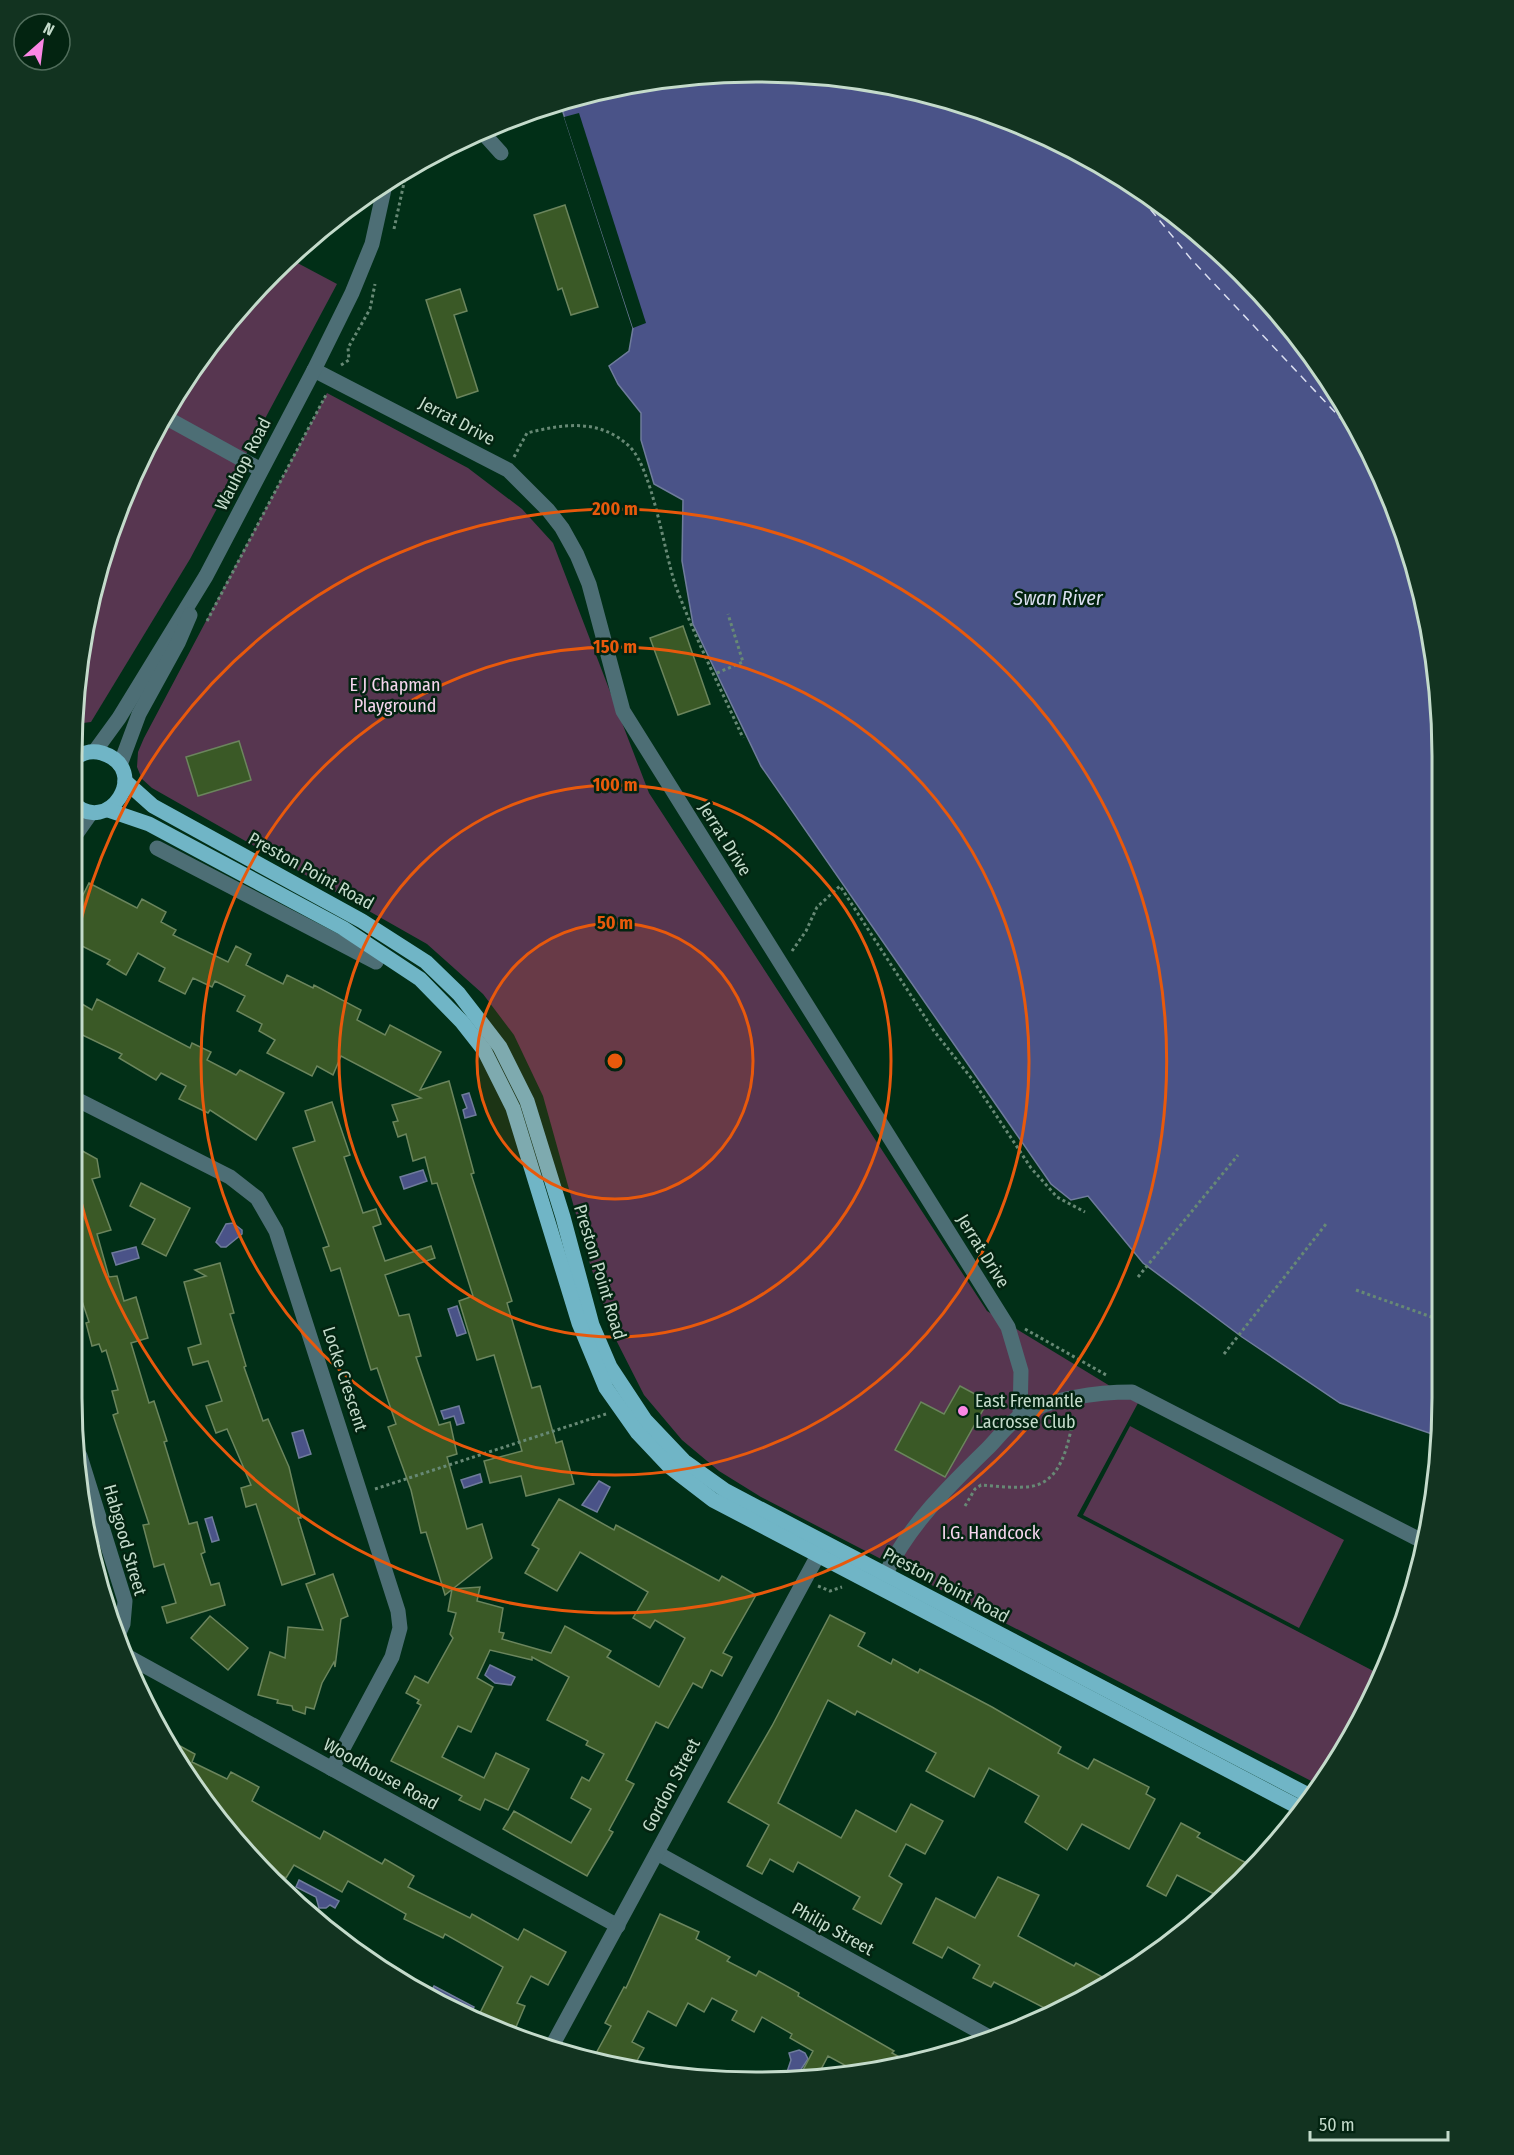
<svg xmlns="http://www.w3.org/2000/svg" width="1514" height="2155" font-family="'Fira Sans Condensed',sans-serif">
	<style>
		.green { fill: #573650 }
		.water { fill: #4a5388; stroke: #6f7c9c; stroke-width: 1.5 }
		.pier { fill: #012f17 }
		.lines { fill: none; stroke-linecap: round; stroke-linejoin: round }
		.ferry { stroke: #dbdff0; stroke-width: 1.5; stroke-dasharray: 8 6; stroke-linecap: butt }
		.building { fill: #3a5926; stroke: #6b855d; stroke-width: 1.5 }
		.path { stroke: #678975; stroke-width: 3; stroke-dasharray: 3 3; stroke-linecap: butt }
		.minor { stroke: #4d6e75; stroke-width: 15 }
		.major { stroke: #70b5c6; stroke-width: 15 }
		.ring { fill: none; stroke: #e8590c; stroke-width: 3 }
		.poi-dot { fill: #fb87e5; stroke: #032411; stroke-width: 2 }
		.labels { text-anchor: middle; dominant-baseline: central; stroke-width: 5; stroke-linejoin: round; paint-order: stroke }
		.street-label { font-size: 18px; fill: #c4dbcb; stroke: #032411 }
		.park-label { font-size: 18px; fill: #f6d6ee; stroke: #032411 }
		.poi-label { font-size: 18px; fill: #c4dbcb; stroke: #032411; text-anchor: start }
		.water-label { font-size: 20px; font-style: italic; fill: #dbdff0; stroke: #032411 }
		.rim { fill: none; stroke: #c4dbcb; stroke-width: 3 }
		.centre { fill: #e8590c; stroke: #032411; stroke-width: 3 }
		.ring-label { font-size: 18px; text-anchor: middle; font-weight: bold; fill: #e8590c; stroke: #032411; stroke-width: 5; stroke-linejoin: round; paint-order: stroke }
	</style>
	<rect width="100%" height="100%" fill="#012f17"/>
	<g class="green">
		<polygon points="290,259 337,284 190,559 91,722 75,724 85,623 124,495 164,414 214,340"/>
		<polygon points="327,393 468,468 522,509 553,543 649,793 987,1311 1138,1403 1077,1516 1381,1675 1371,1701 1319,1785 761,1497 719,1471 682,1440 644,1395 613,1334 589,1261 543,1096 514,1035 483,994 427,944 152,788 142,779 137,767 138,752 144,738"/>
		<polygon points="1130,1426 1344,1540 1299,1628 1083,1515"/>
	</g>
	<g class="water">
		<polygon points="801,73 934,95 1060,142 1174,213 1272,305 1371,454 1419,579 1436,667 1441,1437 1340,1403 1242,1337 1143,1263 1088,1196 1071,1200 1051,1184 761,766 693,624 682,561 683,500 654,484 641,440 641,413 618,384 609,366 629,351 633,328 560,103 667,78"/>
		<polygon points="469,1093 476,1115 465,1118 463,1110 467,1108 462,1095"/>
		<polygon points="423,1170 427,1181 404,1189 400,1177"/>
		<polygon points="233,1223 242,1230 242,1234 226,1247 221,1247 216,1242 226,1224"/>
		<polygon points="136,1247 139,1258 116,1265 112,1253"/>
		<polygon points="457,1306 466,1333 457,1336 448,1309"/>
		<polygon points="459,1406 464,1423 457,1425 454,1416 444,1419 441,1411"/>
		<polygon points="303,1430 311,1454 299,1458 292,1433"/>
		<polygon points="480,1474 482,1482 464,1488 461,1480"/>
		<polygon points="599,1481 610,1487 597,1512 582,1505"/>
		<polygon points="212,1517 219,1540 212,1542 205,1519"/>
		<polygon points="490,1665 515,1677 511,1685 495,1683 485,1675"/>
		<polygon points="299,1880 339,1901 335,1908 330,1905 326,1908 319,1908 316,1897 296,1887"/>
		<polygon points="434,1986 474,2007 469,2015 429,1996"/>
		<polygon points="799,2050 805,2053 808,2059 796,2077 787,2072 791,2060 789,2053"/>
	</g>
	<polygon class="pier" points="579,113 646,323 633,328 564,117"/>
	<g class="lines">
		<polyline class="ferry" points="1133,188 1191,259 1362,441"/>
	</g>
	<g class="building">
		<polygon points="565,205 598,307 571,315 562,288 558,290 534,215"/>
		<polygon points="460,289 467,311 454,315 478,391 457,398 426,300"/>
		<polygon points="683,626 710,704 678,715 650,638"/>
		<polygon points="239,741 251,780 198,796 186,757"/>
		<polygon points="89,883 137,908 142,899 166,912 161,922 176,930 173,935 228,962 236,946 251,954 246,965 283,984 287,975 313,988 314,985 361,1010 357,1020 385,1035 390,1025 441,1052 420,1090 449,1081 474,1173 471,1174 512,1301 507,1303 532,1388 540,1386 556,1443 562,1441 574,1484 526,1496 521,1476 490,1483 484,1461 522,1451 494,1355 477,1360 459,1301 473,1296 437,1183 432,1184 425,1157 413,1161 406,1134 398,1137 393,1122 398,1121 392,1105 421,1098 341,1056 333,1075 317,1066 312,1076 267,1053 275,1040 259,1031 262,1024 237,1011 245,996 215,981 212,987 193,978 185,994 159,981 165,968 138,953 126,975 107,964 110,960 72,941 72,917"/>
		<polygon points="72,998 92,1010 97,999 190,1048 192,1043 211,1052 207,1060 236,1075 240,1070 284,1093 256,1140 210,1110 208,1113 179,1099 186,1086 161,1073 156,1080 119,1058 122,1054 72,1030"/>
		<polygon points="332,1102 350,1155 344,1157 363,1213 376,1209 381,1224 373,1227 385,1261 431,1246 435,1258 385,1275 399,1316 409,1314 421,1356 416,1357 439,1425 450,1422 457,1454 447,1457 467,1529 482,1524 492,1558 445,1595 426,1532 421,1533 411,1490 388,1427 396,1424 377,1368 371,1370 340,1268 331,1271 323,1248 329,1246 293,1148 315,1141 305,1111"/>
		<polygon points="77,1148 97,1159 100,1177 92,1179 111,1230 97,1234 109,1277 117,1276 124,1301 136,1297 148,1338 131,1343 149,1403 154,1401 167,1441 164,1442 189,1524 197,1522 205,1552 201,1554 211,1585 219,1583 225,1605 167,1623 162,1607 176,1603 164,1564 154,1567 143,1525 149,1524 113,1415 118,1413 112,1391 118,1390 106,1350 102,1352 99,1344 92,1346 86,1323 89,1322 75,1280 72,1280 72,1157"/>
		<polygon points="141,1183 190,1208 166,1256 142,1244 155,1219 130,1206"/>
		<polygon points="220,1263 234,1313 230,1314 246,1366 244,1367 263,1421 268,1419 289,1467 301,1518 298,1518 315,1574 282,1585 256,1504 246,1507 241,1488 251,1485 227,1429 216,1433 206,1406 222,1401 208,1361 193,1365 188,1348 201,1344 184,1282 206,1276 195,1270"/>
		<polygon points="960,1386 988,1401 945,1477 895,1450 921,1402 944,1414"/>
		<polygon points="559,1499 614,1530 616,1525 719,1581 722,1576 756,1595 723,1653 732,1657 722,1676 711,1670 702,1688 693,1683 668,1728 656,1722 626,1780 634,1784 609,1830 613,1832 587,1876 503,1829 514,1811 571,1843 591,1809 571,1798 582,1777 589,1781 604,1754 586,1745 588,1741 547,1720 569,1677 532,1657 532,1660 490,1650 477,1678 493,1687 471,1732 458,1726 442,1757 484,1778 496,1753 529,1769 508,1810 485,1799 480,1810 459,1800 462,1796 391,1761 421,1705 417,1703 419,1700 406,1693 415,1676 428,1683 453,1638 450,1634 456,1613 448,1611 452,1589 480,1587 477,1601 503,1608 499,1632 504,1633 502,1639 551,1653 565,1626 611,1651 607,1657 659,1687 685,1638 655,1620 650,1628 633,1618 648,1592 580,1552 557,1591 525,1573 539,1549 532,1545"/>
		<polygon points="333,1574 348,1616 341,1619 335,1667 334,1662 322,1683 314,1709 306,1707 305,1714 293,1710 292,1706 277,1703 278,1700 258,1695 270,1652 285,1658 288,1627 323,1630 306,1584"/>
		<polygon points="830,1615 865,1633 858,1646 891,1664 893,1659 918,1673 920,1669 992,1707 1061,1747 1058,1753 1088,1769 1094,1759 1149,1787 1146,1794 1155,1799 1129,1849 1082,1824 1067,1850 1025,1822 1039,1796 989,1768 974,1797 926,1771 936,1753 857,1711 855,1715 828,1700 778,1803 841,1838 856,1810 896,1832 911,1804 943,1821 925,1854 906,1844 889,1876 902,1884 881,1924 853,1909 860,1897 798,1862 793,1872 770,1859 762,1874 747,1866 769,1825 728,1802 772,1726"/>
		<polygon points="210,1616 248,1648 228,1670 191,1638"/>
		<polygon points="180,1746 195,1754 192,1762 227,1779 231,1772 259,1787 252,1801 320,1839 324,1831 382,1864 385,1859 414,1876 408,1887 470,1918 472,1914 518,1940 524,1929 566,1952 548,1985 531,1976 517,2003 525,2006 516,2027 512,2025 507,2034 479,2023 484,2015 480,2013 503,1967 445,1934 443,1938 404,1919 406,1914 348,1881 342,1892 294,1865 286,1878 264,1866 187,1778 172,1752 176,1754"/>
		<polygon points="1181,1823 1200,1833 1197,1837 1252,1866 1222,1898 1177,1875 1166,1896 1147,1886"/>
		<polygon points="998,1877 1039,1895 1018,1936 1074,1966 1076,1963 1108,1980 1056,2014 994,1982 991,1987 973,1978 980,1965 948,1947 942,1958 913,1943 936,1898 975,1918"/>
		<polygon points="660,1914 699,1932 696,1939 730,1957 727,1961 756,1976 759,1971 799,1993 798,1996 894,2051 892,2053 912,2064 861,2074 828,2056 817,2077 812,2077 802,2072 813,2051 790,2038 792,2034 762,2017 754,2032 732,2020 737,2011 712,1998 704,2012 688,2003 676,2026 648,2011 632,2042 644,2048 634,2066 625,2060 623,2065 594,2057 611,2026 605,2023 624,1987 626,1988"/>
	</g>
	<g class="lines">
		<g class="path">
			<polyline points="394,229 407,169"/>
			<polyline points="341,365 349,360 348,348 370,309 375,284"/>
			<path d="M514 457 527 433C563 424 600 418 630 447 652 469 664 550 675 584 694 636 720 687 743 738"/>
			<polyline points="207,621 327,393"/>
			<polyline points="717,673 743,662 728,614"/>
			<polyline points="792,951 806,931 817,907 840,886 934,1031 972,1079 1031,1168 1057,1197 1085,1212"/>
			<polyline points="1138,1277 1238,1155"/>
			<polyline points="1356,1290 1440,1320"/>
			<polyline points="1025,1329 1108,1376"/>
			<polyline points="1224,1354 1326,1224"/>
			<polyline points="375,1489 606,1414"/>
			<path d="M965 1506 975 1489 981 1485C995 1486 1010 1488 1024 1487 1062 1487 1068 1444 1074 1415"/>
			<polyline points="818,1586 830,1591 842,1587"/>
		</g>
		<g class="minor">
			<polyline points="483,133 501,153"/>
			<polyline points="314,370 508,470 548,510 562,528 577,555 589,584 623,711 1008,1327 1021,1371 1020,1416"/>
			<polyline points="163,416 261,470"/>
			<polyline points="95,751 119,718 206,576 314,370 352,293 372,244 385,185"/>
			<polyline points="120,765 139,714 178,643 190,615"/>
			<polyline points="72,840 91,813"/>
			<polyline points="157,848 376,962"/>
			<polyline points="72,1097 230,1177 257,1198 276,1231 398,1611 400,1628 392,1657 332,1769"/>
			<polyline points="80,1456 125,1601 123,1624 118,1635"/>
			<path d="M886 1573C910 1524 949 1486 987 1449 997 1439 1008 1424 1020 1416 1049 1398 1099 1392 1132 1392L1424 1542"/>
			<polyline points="125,1655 618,1926"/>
			<polyline points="657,1853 991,2038"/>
			<polyline points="552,2046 823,1546"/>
		</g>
		<g class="major">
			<polyline points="125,781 153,806 362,921 426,962 459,994 500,1047 527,1101 563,1217 592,1325 610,1367 645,1420 684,1461 726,1491 1312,1797"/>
			<path d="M72 802C108 839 153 769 102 753 91 750 80 753 72 761"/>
			<polyline points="108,810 149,824 343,928 420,979 462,1022 484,1050 513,1108 579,1323 606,1388 637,1432 670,1467 713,1500 1304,1810"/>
		</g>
	</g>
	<circle cx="615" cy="1061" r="138" fill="#e8590c" fill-opacity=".12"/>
	<g class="ring">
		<circle cx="615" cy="1061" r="138"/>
		<circle cx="615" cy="1061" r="276"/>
		<circle cx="615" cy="1061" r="414"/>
		<path d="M72 960A552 552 0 1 1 72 1162"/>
	</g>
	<circle class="poi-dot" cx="963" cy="1411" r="6"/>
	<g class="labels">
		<g class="street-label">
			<text transform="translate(457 421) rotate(28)">Jerrat Drive</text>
			<text transform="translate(243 464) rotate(-63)">Wauhop Road</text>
			<text transform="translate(725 839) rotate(58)">Jerrat Drive</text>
			<text transform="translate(311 871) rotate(29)">Preston Point Road</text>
			<text transform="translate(983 1251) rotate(58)">Jerrat Drive</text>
			<text transform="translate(600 1272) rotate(73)">Preston Point Road</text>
			<text transform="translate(345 1379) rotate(72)">Locke Crescent</text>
			<text transform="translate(125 1540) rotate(74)">Habgood Street</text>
			<text transform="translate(946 1585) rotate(28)">Preston Point Road</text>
			<text transform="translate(381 1774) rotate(29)">Woodhouse Road</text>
			<text transform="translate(671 1785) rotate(-62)">Gordon Street</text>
			<text transform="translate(833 1929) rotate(29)">Philip Street</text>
		</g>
		<g class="park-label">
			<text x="395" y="685">E J Chapman<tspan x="395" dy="21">Playground</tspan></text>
			<text x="991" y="1533">I.G. Handcock</text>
		</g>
		<g class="poi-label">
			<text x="975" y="1401">East Fremantle<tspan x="975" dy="21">Lacrosse Club</tspan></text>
		</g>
		<g class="water-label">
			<text x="1058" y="598">Swan River</text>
		</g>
	</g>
	<path d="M0 0H1514V2155H0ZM756 82H758A674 674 0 0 1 1432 756V1398A674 674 0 0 1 758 2072H756A674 674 0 0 1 82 1398V756A674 674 0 0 1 756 82Z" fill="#123320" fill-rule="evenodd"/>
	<path class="rim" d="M756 82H758A674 674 0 0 1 1432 756V1398A674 674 0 0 1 758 2072H756A674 674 0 0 1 82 1398V756A674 674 0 0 1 756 82Z"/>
	<circle cx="615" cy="1061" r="9" class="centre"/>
	<g class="ring-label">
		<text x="615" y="515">200 m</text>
		<text x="615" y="653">150 m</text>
		<text x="615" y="791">100 m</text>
		<text x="615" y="929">50 m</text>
	</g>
	<g transform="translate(42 42) rotate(28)"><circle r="28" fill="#032411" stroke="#506d5b" stroke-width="1.5"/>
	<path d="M0-4.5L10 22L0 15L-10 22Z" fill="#fb87e5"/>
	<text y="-9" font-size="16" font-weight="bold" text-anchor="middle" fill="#c4dbcb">N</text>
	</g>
	<path d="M1310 2131v9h138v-9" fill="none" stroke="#c4dbcb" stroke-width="3"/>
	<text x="1319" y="2131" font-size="18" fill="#c4dbcb" stroke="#032411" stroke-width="4.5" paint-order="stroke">50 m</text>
</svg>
